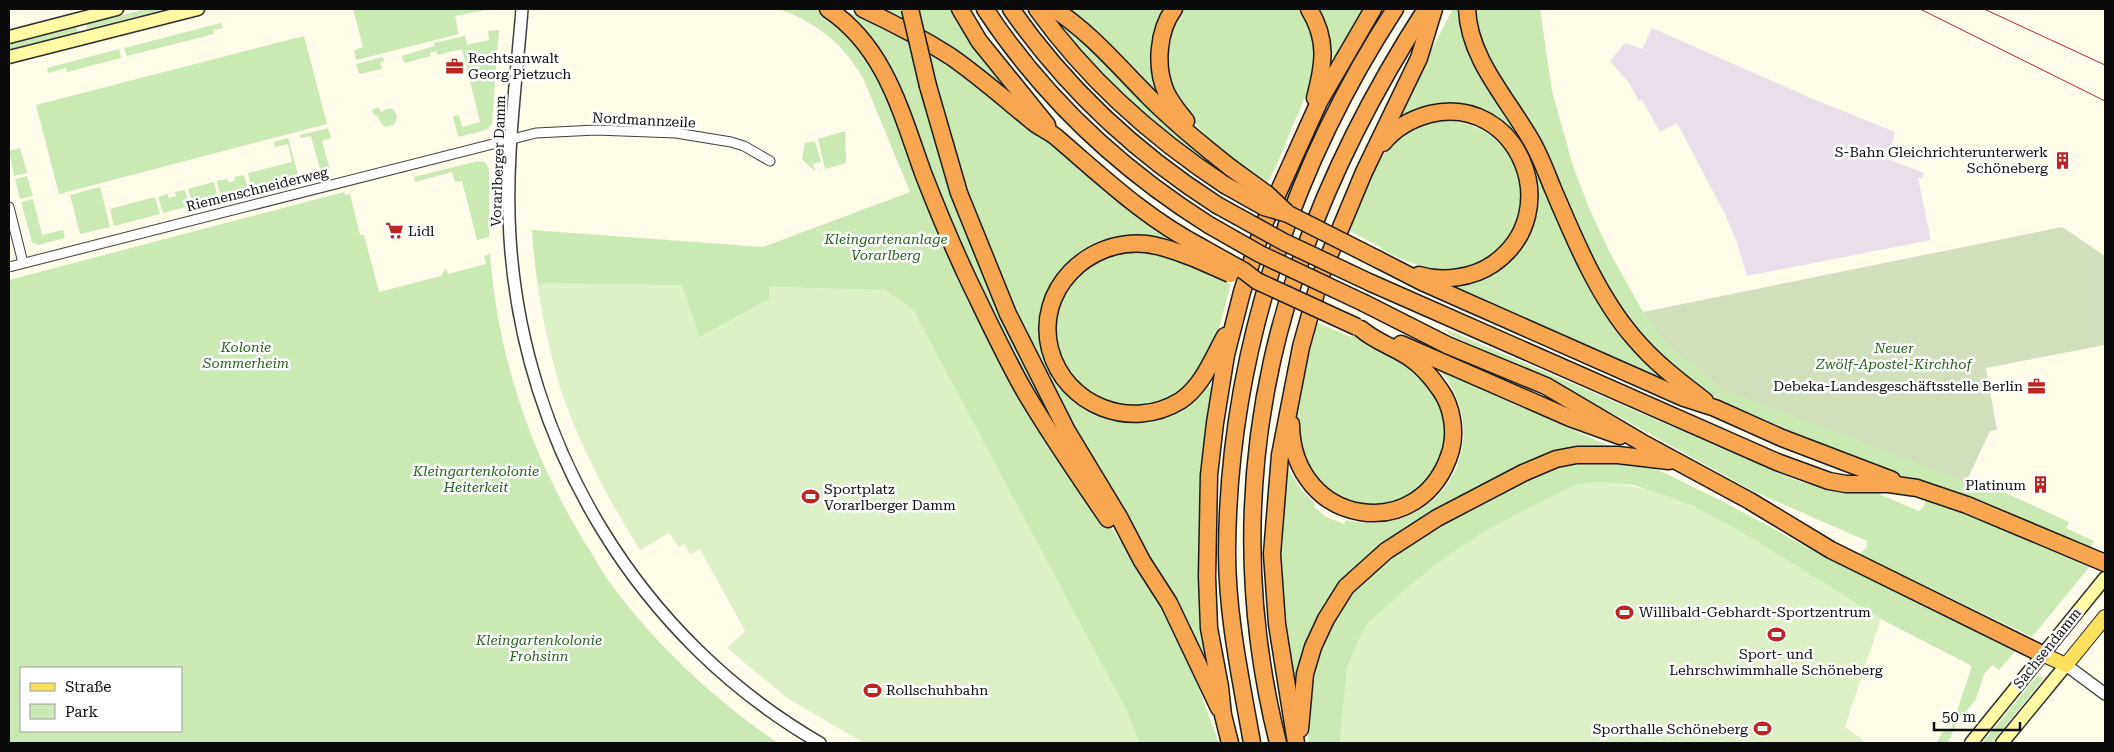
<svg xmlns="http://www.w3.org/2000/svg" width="2114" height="752" font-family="'Roboto Serif',serif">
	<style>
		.industrial { fill: #eadeeb }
		.green { fill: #cbe9b3; fill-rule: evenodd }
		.cemetery { fill: #d1e0bb }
		.pitch { fill: #def0c5 }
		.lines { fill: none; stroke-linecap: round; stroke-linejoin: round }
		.minor-casing { stroke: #3e3e3e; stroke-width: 11 }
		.tertiary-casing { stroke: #3e3e3e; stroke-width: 14 }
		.secondary-casing { stroke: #2d2d2d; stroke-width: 15 }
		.primary-casing { stroke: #1c1c1c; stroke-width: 16 }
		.motorway-casing { stroke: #1c1c1c; stroke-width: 19 }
		.minor { stroke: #fff; stroke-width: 9 }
		.tertiary { stroke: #fff; stroke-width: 11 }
		.secondary { stroke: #fffba4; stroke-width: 12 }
		.primary { stroke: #fbe05d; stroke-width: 14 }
		.motorway { stroke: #f7a74f; stroke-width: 16 }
		.tram { stroke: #bd2521; stroke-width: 1 }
		.motorway-bridge-casing { stroke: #1c1c1c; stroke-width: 19; stroke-linecap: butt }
		.motorway-bridge { stroke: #f7a74f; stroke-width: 16 }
		.labels { text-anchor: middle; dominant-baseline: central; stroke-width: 5; stroke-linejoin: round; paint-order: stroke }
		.poi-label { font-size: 14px; fill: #0b0b0b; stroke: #fff; text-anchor: start }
		.street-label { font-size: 14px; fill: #0b0b0b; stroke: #fff }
		.park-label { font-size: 14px; font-style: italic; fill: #25631b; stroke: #fff }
	</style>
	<rect width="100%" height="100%" fill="#fffce9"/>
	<polygon class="industrial" points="1652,28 1813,99 1895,132 1888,159 1924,173 1922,178 1918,178 1931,240 1747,276 1736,240 1725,214 1677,123 1660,132 1642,100 1639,101 1629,83 1610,61 1625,43 1642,49"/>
	<g class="green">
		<polygon points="147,9 167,9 87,29 86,24"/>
		<polygon points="353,9 492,9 455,16 459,34 356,60 354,50 363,47"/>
		<path d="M779 9H818L833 19 875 67 916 171 1077 479 1139 567 1172 624 1170 625 1196 681 1219 743H1139L1127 712 913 310 885 290 769 287V299L699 338 560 387C546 335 535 284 532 230L763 247 910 192 864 80C845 45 816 22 779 9Z"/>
		<polygon points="841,9 864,18 909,40 919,87 922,88 1057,430 996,324 925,164 843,13 844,11"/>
		<polygon points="876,9 951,9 1011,92 977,66"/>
		<polygon points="1064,9 1165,9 1153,38 1156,88 1152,91"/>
		<path d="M1184 9H1299C1331 50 1306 95 1288 137 1282 151 1276 170 1267 182L1235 160 1234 161C1188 123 1141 70 1184 9Z"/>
		<polygon points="1319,9 1364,9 1334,58 1331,57 1329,34"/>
		<path d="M1453 9H1457L1460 31 1471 61 1524 144C1503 117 1466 96 1431 106 1419 110 1408 115 1397 119L1396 116Z"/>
		<polygon points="1473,9 1540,9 1552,91 1573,166 1589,208 1609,251 1643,312 1966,482 1986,484 2069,522 2066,528 2094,541 2090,548 1819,444 1729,404 1707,393 1677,372 1633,326 1599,274 1536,133 1484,51"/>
		<polygon points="1052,16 1067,27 1227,173 1225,178 1141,113 1083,54"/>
		<polygon points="221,23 223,28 213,30 214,34 127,56 124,48"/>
		<polygon points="76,27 78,32 9,50 9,44"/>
		<polygon points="499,30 492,124 486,130 458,137 453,116 459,115 462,127 480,122 462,49 438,55 436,51 430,53 431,56 404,63 402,56 434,46 434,43 465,36 467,45 489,40 488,31"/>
		<polygon points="304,36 327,124 59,194 36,105"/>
		<polygon points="119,49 121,58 67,72 66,68 48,73 47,68"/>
		<path d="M930 50 1025 120 1106 193 1169 240C1154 237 1139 235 1124 236 1011 248 1014 415 1127 422 1160 424 1186 409 1207 386L1212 387C1202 452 1197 516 1200 582 1201 611 1205 640 1208 669L1159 572 1065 412 1007 297 953 156 928 51Z"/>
		<polygon points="383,57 384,61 380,62 382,69 359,74 356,64"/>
		<polygon points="378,107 381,112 389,108 394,110 397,116 395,124 386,127 382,125 377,116 373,114 372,110"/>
		<path d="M1445 120C1551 129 1541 269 1444 269 1422 269 1401 259 1382 250V248L1346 229C1368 181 1384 127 1445 120Z"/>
		<polygon points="328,128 331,138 322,141 330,170 321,173 311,136 300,138 300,135"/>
		<polygon points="845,131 846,163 825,169 818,139"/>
		<polygon points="288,138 299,178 252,190 248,173 292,162 288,144 275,147 274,142"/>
		<polygon points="815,141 821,162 813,164 815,171 802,159 805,143"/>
		<polygon points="20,148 27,173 14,176 9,151"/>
		<polygon points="478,161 485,162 489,169 489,237 477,240 462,181 455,182 452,172 415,182 414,177"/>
		<path d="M1537 170 1617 330 1661 379 1453 289 1452 285C1467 280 1483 277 1497 270 1519 259 1535 229 1538 205 1539 194 1536 181 1537 170Z"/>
		<polygon points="244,175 248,191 221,198 217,181 227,179 228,182 235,181 234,177"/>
		<polygon points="27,176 33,196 20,199 15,179"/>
		<polygon points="214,182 218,199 193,205 188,189"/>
		<polygon points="100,187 110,227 80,234 70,195"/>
		<polygon points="185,190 189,206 163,213 158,197 168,194 169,198 176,196 175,192"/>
		<path d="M344 192 345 195 350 194 360 235H364L379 292 441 276 446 268 448 274 486 264 484 256 490 254C498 360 533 461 589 549 597 562 604 576 614 588 659 648 716 701 778 743H9V280ZM21 668H181V731H21Z"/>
		<polygon points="155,197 160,214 114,226 110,209"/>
		<polygon points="33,199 42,235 63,230 65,238 38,245 32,242 21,202"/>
		<path d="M1138 252 1159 254 1194 265V267L1231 284C1223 311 1218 343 1202 366 1168 415 1105 422 1068 372 1040 333 1060 278 1101 259 1112 253 1126 252 1138 252Z"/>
		<polygon points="1316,322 1351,337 1354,335 1380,347 1425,377 1447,417 1443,459 1420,492 1378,508 1332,497 1303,463 1296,430 1296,415 1303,366"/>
		<polygon points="1448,330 1800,482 1844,492 1879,491 1881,495 1919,511 1924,507 1926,496 2091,565 2032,637 1860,554 1867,547 1867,541 1753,491 1561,385 1448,334"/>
		<path d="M1440 371 1614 448 1589 447 1365 563 1298 675 1293 676 1279 574 1282 466 1287 467 1300 488 1315 504 1314 507 1326 517 1344 524 1346 520C1437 542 1500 442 1440 371Z"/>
		<polygon points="1574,459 1644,463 1724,502 1825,557 2016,650 1999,670 1992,665 1984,674 1976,699 1962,717 1960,715 1955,720 1957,722 1948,743 1937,743 1942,732 1951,729 1972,666 1881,619 1693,506 1634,485 1598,482 1572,486 1360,637 1347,669 1340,743 1308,743 1309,699 1315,660 1343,600 1382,560 1513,483"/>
		<polygon points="2037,676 2044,678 1992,743 1982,743"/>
	</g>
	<polygon class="cemetery" points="2062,227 2105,256 2105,345 1986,368 1997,430 1990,431 1966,482 1724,390 1669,345 1643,312"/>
	<g class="pitch">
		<path d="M537 283 682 285 700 338 769 299V287L885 290 913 310 1127 712 1139 743H864L787 698 727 648 745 631 700 549 690 554 684 544 679 547 669 533 640 550C608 499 579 445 560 387 550 353 543 318 537 283Z"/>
		<path d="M1598 482C1669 485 1731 525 1790 562 1820 580 1851 599 1881 619L1845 727 1867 743H1340L1347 669 1360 637 1367 624 1410 585 1447 556 1490 528 1572 486Z"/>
	</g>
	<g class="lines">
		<defs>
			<g id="minor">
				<polyline points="9,207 23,263"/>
				<polyline points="9,267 536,133 596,130 676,133 731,142 744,146 770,161"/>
			</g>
			<g id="tertiary">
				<path d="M522 9C516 85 505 162 510 238 523 446 639 639 820 743"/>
				<polyline points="2066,665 2105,694"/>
			</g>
			<g id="secondary">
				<polyline points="9,37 117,9"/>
				<polyline points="9,57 198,9"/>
				<polyline points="1971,743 2105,578"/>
				<polyline points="2002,743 2066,665"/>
			</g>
			<polyline id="primary" points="2042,654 2066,665 2105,617"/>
			<g id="motorway">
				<path d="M828 9C885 47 901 112 923 173 937 209 952 245 969 281 987 318 1005 357 1025 392 1051 436 1080 478 1108 519"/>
				<path d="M863 9C893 23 922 38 950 56 979 76 1006 100 1033 122 1040 128 1049 131 1056 137 1104 178 1144 217 1201 247"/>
				<polyline points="960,9 979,41 1047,125"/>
				<path d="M985 9C1043 97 1120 169 1209 225"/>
				<path d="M1011 9C1066 88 1136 153 1217 205"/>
				<path d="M1037 9C1088 80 1152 137 1225 185"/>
				<path d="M1054 9C1091 33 1119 67 1150 98 1175 123 1203 146 1231 168"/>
				<path d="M1174 9C1158 30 1155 67 1166 92 1171 103 1179 112 1186 121"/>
				<path d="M1309 9C1328 40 1324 64 1315 98"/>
				<path d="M1467 9C1469 59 1507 98 1531 140 1540 155 1546 172 1553 189 1574 238 1598 297 1634 338 1655 363 1679 381 1705 401"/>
				<polyline points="928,86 959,193 1008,314 1067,431 1119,517 1142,561 1169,603 1219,708"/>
				<path d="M1383 143C1395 128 1411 119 1430 114 1517 93 1568 212 1493 264 1473 278 1442 282 1419 275"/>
				<path d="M1196 259C1180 253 1164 246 1146 244 1088 238 1035 290 1050 349 1065 406 1131 431 1180 401 1202 387 1213 358 1225 336"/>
				<polyline points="1379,260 1422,282 1684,398 1715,408 1782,438 1892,480"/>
				<polyline points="1371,283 1777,462 1829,481 1846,484 1889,484 1917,488 1967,505 2105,563"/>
				<polyline points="1364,303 1447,345 1546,386 1641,442 1750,501 1831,550 2042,654"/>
				<polyline points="1401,344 1570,418 1620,436"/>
				<path d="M1291 424C1292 527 1423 547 1451 450 1456 431 1452 407 1441 391 1433 379 1422 366 1410 358 1394 347 1376 342 1361 329"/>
				<polyline points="1300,729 1305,674 1313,647 1326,619 1346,587 1386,551 1437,518 1523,473 1556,459 1577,455 1618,455 1669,461"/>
				<polyline points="1230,743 1223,715 1220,687 1209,628 1207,577 1209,475 1215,423 1226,355 1242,292 1263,226 1319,102 1373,9"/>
				<path d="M1252 743C1241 680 1227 616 1227 552 1228 359 1290 170 1395 9"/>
				<path d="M1278 743C1211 476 1280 235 1426 9"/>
				<polyline points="1296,743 1277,624 1272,554 1280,455 1301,347 1321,275 1364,172 1419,58 1434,9"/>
			</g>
		</defs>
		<use href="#minor" class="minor-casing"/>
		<use href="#tertiary" class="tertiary-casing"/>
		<use href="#secondary" class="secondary-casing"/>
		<use href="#primary" class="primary-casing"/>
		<use href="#motorway" class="motorway-casing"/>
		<use href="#minor" class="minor"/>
		<use href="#tertiary" class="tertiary"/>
		<use href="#secondary" class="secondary"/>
		<use href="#primary" class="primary"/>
		<use href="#motorway" class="motorway"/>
		<g class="tram">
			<polyline points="1920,9 2105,101"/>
			<polyline points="1984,9 2105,65"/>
		</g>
		<defs>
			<g id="motorway-bridge">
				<polyline points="910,9 928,86"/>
				<polyline points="1231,168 1267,194 1286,212"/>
				<polyline points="1225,185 1264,207 1288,214 1379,260"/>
				<polyline points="1217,205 1284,242 1371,283"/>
				<polyline points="1209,225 1260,254 1364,303"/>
				<polyline points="1201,247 1244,271 1257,281 1357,327"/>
				<polyline points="1196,259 1230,274"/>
			</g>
		</defs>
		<use href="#motorway-bridge" class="motorway-bridge-casing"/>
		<use href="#motorway-bridge" class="motorway-bridge"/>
	</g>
	<defs>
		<symbol id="office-bare" viewBox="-9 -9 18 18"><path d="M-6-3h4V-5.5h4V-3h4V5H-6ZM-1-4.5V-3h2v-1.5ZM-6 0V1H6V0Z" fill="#bd2521" stroke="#fff" stroke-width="2.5" paint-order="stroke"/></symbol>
		<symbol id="building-bare" viewBox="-9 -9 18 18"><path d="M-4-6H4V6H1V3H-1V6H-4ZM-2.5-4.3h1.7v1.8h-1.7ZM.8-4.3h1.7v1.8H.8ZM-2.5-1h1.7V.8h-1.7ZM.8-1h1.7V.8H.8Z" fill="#bd2521" stroke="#fff" stroke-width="2.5" paint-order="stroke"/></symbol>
		<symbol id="supermarket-bare" viewBox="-9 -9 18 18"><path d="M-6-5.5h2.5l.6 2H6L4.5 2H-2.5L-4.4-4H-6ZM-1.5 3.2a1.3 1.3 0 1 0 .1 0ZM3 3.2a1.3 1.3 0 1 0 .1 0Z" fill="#bd2521" stroke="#fff" stroke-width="2.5" paint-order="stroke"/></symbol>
		<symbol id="stadium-bare" viewBox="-9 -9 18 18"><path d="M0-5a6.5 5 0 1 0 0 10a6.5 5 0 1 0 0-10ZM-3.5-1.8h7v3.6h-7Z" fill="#bd2521" stroke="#fff" stroke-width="2.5" paint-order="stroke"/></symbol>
	</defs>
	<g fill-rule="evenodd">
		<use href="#office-bare" x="442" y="54" width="25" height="25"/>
		<use href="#building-bare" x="2050" y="148" width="25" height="25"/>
		<use href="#supermarket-bare" x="382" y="218" width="25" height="25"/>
		<use href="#office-bare" x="2024" y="374" width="25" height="25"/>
		<use href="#building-bare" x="2028" y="472" width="25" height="25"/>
		<use href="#stadium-bare" x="798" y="484" width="25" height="25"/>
		<use href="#stadium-bare" x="1612" y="600" width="25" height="25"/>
		<use href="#stadium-bare" x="1764" y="622" width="25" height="25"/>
		<use href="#stadium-bare" x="860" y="678" width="25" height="25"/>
		<use href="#stadium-bare" x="1750" y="716" width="25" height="25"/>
	</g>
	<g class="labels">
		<g class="poi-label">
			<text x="468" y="58">Rechtsanwalt<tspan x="468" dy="16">Georg Pietzuch</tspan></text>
			<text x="2048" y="152" text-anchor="end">S-Bahn Gleichrichterunterwerk<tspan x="2048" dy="16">Schöneberg</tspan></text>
			<text x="408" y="231">Lidl</text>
			<text x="2023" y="386" text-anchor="end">Debeka-Landesgeschäftsstelle Berlin</text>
			<text x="2026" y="485" text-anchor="end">Platinum</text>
			<text x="824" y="489">Sportplatz<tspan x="824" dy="16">Vorarlberger Damm</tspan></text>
			<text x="1639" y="612">Willibald-Gebhardt-Sportzentrum</text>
			<text x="1776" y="654" text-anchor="middle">Sport- und<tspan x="1776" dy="16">Lehrschwimmhalle Schöneberg</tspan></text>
			<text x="886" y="690">Rollschuhbahn</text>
			<text x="1748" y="729" text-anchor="end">Sporthalle Schöneberg</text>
		</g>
		<g class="street-label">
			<text transform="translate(644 120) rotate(3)">Nordmannzeile</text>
			<text transform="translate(498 161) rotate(-88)">Vorarlberger Damm</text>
			<text transform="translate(257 189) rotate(-14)">Riemenschneiderweg</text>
			<text transform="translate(2047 648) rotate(-51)">Sachsendamm</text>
		</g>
		<g class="park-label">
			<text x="886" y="239">Kleingartenanlage<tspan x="886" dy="16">Vorarlberg</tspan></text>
			<text x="246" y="347">Kolonie<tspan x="246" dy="16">Sommerheim</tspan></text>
			<text x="1894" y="348">Neuer<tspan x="1894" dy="16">Zwölf-Apostel-Kirchhof</tspan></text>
			<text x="476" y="471">Kleingartenkolonie<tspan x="476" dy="16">Heiterkeit</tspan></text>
			<text x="539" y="640">Kleingartenkolonie<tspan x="539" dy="16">Frohsinn</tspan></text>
		</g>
	</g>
	<rect width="2114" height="752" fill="none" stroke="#0b0b0b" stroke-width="20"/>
	<rect x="20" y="667" width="162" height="65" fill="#ffffff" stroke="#9d9d9d"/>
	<rect x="30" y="683" width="25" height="8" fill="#fbe05d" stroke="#9d9d9d"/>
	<text x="65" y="692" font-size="15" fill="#0b0b0b">Straße</text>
	<rect x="30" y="704" width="25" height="15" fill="#cbe9b3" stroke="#9d9d9d"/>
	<text x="65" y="717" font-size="15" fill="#0b0b0b">Park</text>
	<path d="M1934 722v8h86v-8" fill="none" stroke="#0b0b0b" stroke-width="2.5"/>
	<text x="1942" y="722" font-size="15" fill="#0b0b0b" stroke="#ffffff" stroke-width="4" paint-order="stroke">50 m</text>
</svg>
